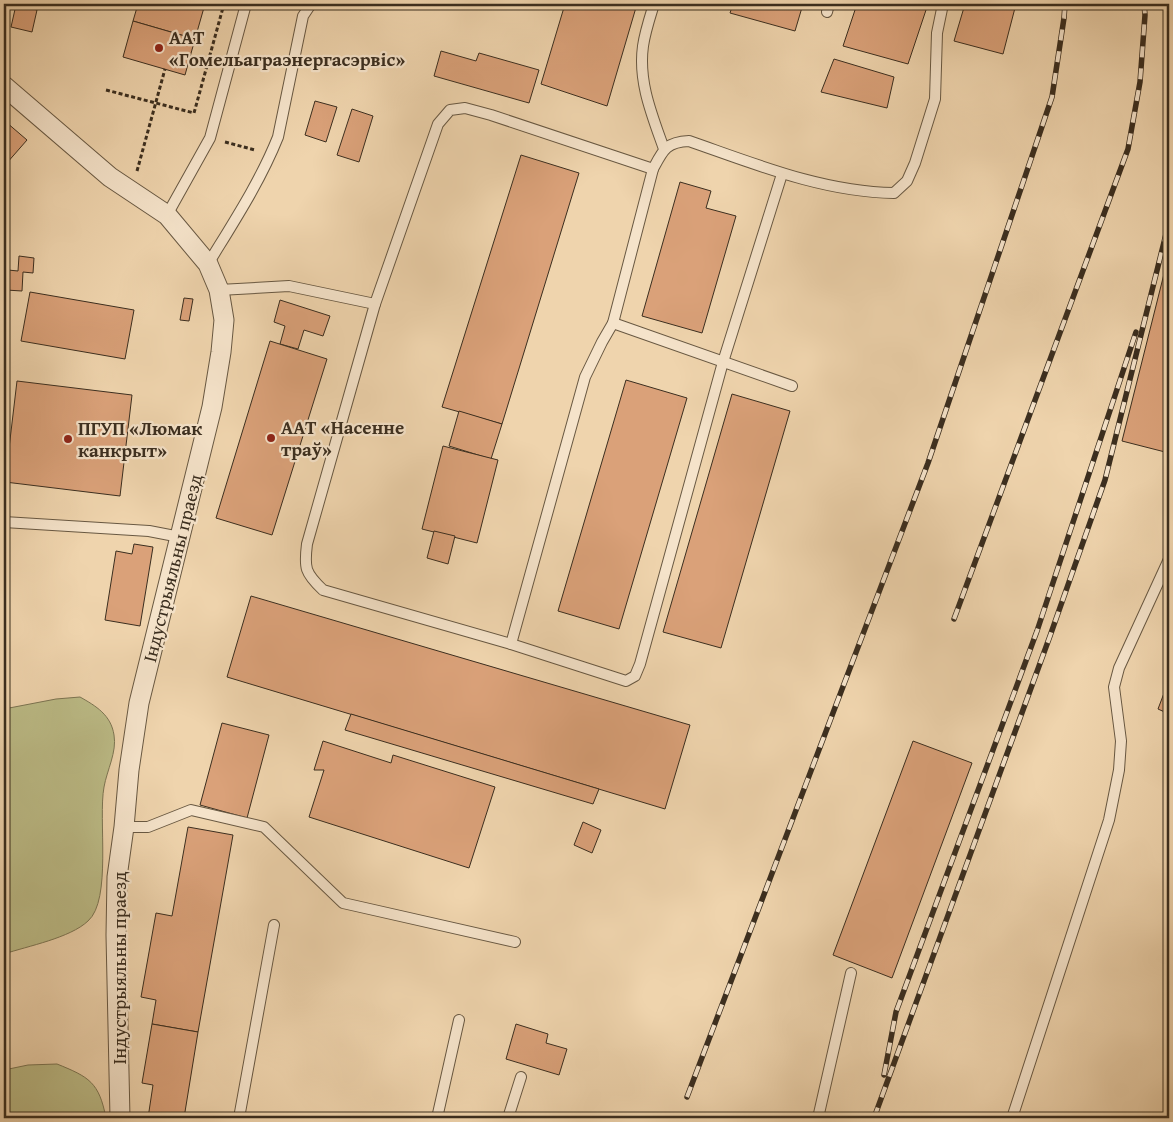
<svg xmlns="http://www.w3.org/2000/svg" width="1173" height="1122" font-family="'Gentium Book Plus',serif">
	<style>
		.green { fill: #bcbc87; stroke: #7c7553 }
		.building { fill: #daa179; stroke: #3b2e1f }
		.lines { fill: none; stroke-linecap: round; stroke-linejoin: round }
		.lane-casing { stroke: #685842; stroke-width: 12 }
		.street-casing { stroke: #685842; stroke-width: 21 }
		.path { stroke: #3b2e1f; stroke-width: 3; stroke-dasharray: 4 2.5; stroke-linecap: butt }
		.lane { stroke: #f5e3ca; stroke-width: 10 }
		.street { stroke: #f5e3ca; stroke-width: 19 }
		.rail-casing { stroke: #3b2e1f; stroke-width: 5.5 }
		.rail { stroke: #f5e3ca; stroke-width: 4; stroke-dasharray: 11; stroke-linecap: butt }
		.poi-dot { fill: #8f2418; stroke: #f5e3ca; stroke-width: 2 }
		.labels { text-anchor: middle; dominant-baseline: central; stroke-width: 4.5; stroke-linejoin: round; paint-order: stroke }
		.poi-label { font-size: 19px; font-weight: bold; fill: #3b2e1f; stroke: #f5e3ca; text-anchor: start }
		.street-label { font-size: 19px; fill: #3b2e1f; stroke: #f5e3ca }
	</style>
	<rect width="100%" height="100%" fill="#efd4ad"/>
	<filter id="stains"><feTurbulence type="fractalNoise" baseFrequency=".004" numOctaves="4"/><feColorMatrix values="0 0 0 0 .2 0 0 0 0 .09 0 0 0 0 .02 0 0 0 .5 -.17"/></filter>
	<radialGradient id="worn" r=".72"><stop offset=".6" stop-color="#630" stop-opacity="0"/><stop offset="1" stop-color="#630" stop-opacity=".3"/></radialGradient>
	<g class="green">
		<path d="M80 697C96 706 111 715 114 735 117 752 107 770 104 787 98 819 112 900 88 921 70 938 28 946 4 954V709L56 699Z"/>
		<path d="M57 1064C89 1077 99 1082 106 1118H4V1070L28 1065Z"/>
	</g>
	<g class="building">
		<polygon points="138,4 205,4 195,39 133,21"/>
		<polygon points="565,4 637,4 607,106 541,84"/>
		<polygon points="733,4 803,4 795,31 730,13"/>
		<polygon points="857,4 928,4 908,64 843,46"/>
		<polygon points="965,4 1016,4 1003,54 954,41"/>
		<polygon points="16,5 37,10 32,32 11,27"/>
		<polygon points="133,21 195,39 185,75 123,57"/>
		<polygon points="441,51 476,61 479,53 539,70 529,103 434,76"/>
		<polygon points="834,59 894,77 887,108 821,92"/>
		<polygon points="315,101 337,107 326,142 305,135"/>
		<polygon points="352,109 373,116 359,162 337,155"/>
		<polygon points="6,122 27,140 6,164 4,162 4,125"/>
		<polygon points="521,155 579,173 502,424 442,407"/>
		<polygon points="680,182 711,191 706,208 736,216 702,333 642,316"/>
		<polygon points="1169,254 1169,453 1122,441"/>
		<polygon points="19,256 34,258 33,273 23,272 22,291 6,290 8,270 18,271"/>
		<polygon points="30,292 134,310 125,359 21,341"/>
		<polygon points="184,298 193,299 189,321 180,320"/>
		<polygon points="280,300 330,316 323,336 304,330 298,349 280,344 285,326 274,322"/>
		<polygon points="270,341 327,359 272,535 216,518"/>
		<polygon points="626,380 687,398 619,629 558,611"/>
		<polygon points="17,381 132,395 120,496 5,482"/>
		<polygon points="732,394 790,411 721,648 663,632"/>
		<polygon points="459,411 502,424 491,459 449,446"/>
		<polygon points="443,446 498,460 477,543 422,529"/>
		<polygon points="434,531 455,536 448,564 427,558"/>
		<polygon points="134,544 153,547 140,626 105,620 116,551 132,554"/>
		<polygon points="251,596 690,725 665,809 227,677"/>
		<polygon points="1169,680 1169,714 1158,709"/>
		<polygon points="351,714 599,789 593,804 345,730"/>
		<polygon points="222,723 269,735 247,818 200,805"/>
		<polygon points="323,741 391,763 393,755 495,787 469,868 309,817 324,770 314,770"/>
		<polygon points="913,741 972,763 892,978 833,955"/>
		<polygon points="583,822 601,830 592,853 574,845"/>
		<polygon points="188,827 233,835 198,1032 152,1024 156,1000 141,997 156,913 172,916"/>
		<polygon points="152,1024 198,1032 184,1118 148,1118 153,1085 142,1083"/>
		<polygon points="516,1024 548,1034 546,1043 567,1049 559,1075 506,1059"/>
	</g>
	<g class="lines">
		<defs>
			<g id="lane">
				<path d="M654 4C650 17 645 32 643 46 638 82 652 115 664 149"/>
				<polyline points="827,12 829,4"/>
				<polyline points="167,215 210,138 246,4"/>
				<path d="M208 264C233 223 260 182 278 137L303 16 311 4"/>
				<path d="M219 290 289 286 375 304 307 544C304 568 305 573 323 590L511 644 626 681 635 676 640 664 723 362 782 174"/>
				<path d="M375 304 438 124 450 110 465 108 491 115 653 169C663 150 666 142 689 141 755 164 823 192 894 193L907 181 915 163 935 99 937 33 943 4"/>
				<polyline points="613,323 792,386"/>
				<polyline points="4,522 149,531 180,537"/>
				<polyline points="511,644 585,377 602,342 613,323 653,169"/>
				<polyline points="124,827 148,827 191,810 264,827 343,903 515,942"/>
				<polyline points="239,1118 274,925"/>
				<polyline points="437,1118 459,1020"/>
				<polyline points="508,1118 521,1077"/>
				<polyline points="818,1118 851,973"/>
				<polyline points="1012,1118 1109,820 1119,770 1121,741 1114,687 1119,668 1169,559"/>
			</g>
			<polyline id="street" points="4,86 110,177 167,215 208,264 219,290 224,320 221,352 212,407 139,703 129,770 124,827 117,877 116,935 120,1118"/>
		</defs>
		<use href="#lane" class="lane-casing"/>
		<use href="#street" class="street-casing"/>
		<g class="path">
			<polyline points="106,90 194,113 224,4"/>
			<polyline points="225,142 255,150"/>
			<polyline points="137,171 165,69"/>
		</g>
		<use href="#lane" class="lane"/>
		<use href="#street" class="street"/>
		<defs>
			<g id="rail">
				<polyline points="954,619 1128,149 1140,82 1145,15 1144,4"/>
				<polyline points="884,1075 896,1012 1037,631 1136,332"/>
				<polyline points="687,1097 928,463 1052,97 1064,18 1065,4"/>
				<polyline points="874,1118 1050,636 1105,480 1169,222"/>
			</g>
		</defs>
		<use href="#rail" class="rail-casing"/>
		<use href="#rail" class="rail"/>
	</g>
	<g class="poi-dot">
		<circle cx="159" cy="48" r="5"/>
		<circle cx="271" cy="438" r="5"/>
		<circle cx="68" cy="439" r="5"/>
	</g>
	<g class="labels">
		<g class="poi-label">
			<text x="169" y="37">ААТ<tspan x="169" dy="22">«Гомельаграэнергасэрвіс»</tspan></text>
			<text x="281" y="427">ААТ «Насенне<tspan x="281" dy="22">траў»</tspan></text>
			<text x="78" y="428">ПГУП «Люмак<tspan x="78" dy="22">канкрыт»</tspan></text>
		</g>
		<g class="street-label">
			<text transform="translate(172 568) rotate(-76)">Індустрыяльны праезд</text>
			<text transform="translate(119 968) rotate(-90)">Індустрыяльны праезд</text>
		</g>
	</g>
	<rect width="1173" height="1122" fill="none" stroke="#efd4ad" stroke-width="20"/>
	<rect x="5" y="5" width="1163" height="1112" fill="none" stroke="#3b2e1f" stroke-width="2.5"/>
	<rect x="10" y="10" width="1153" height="1102" fill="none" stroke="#3b2e1f"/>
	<rect width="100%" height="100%" filter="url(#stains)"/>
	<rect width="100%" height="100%" fill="url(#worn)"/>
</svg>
